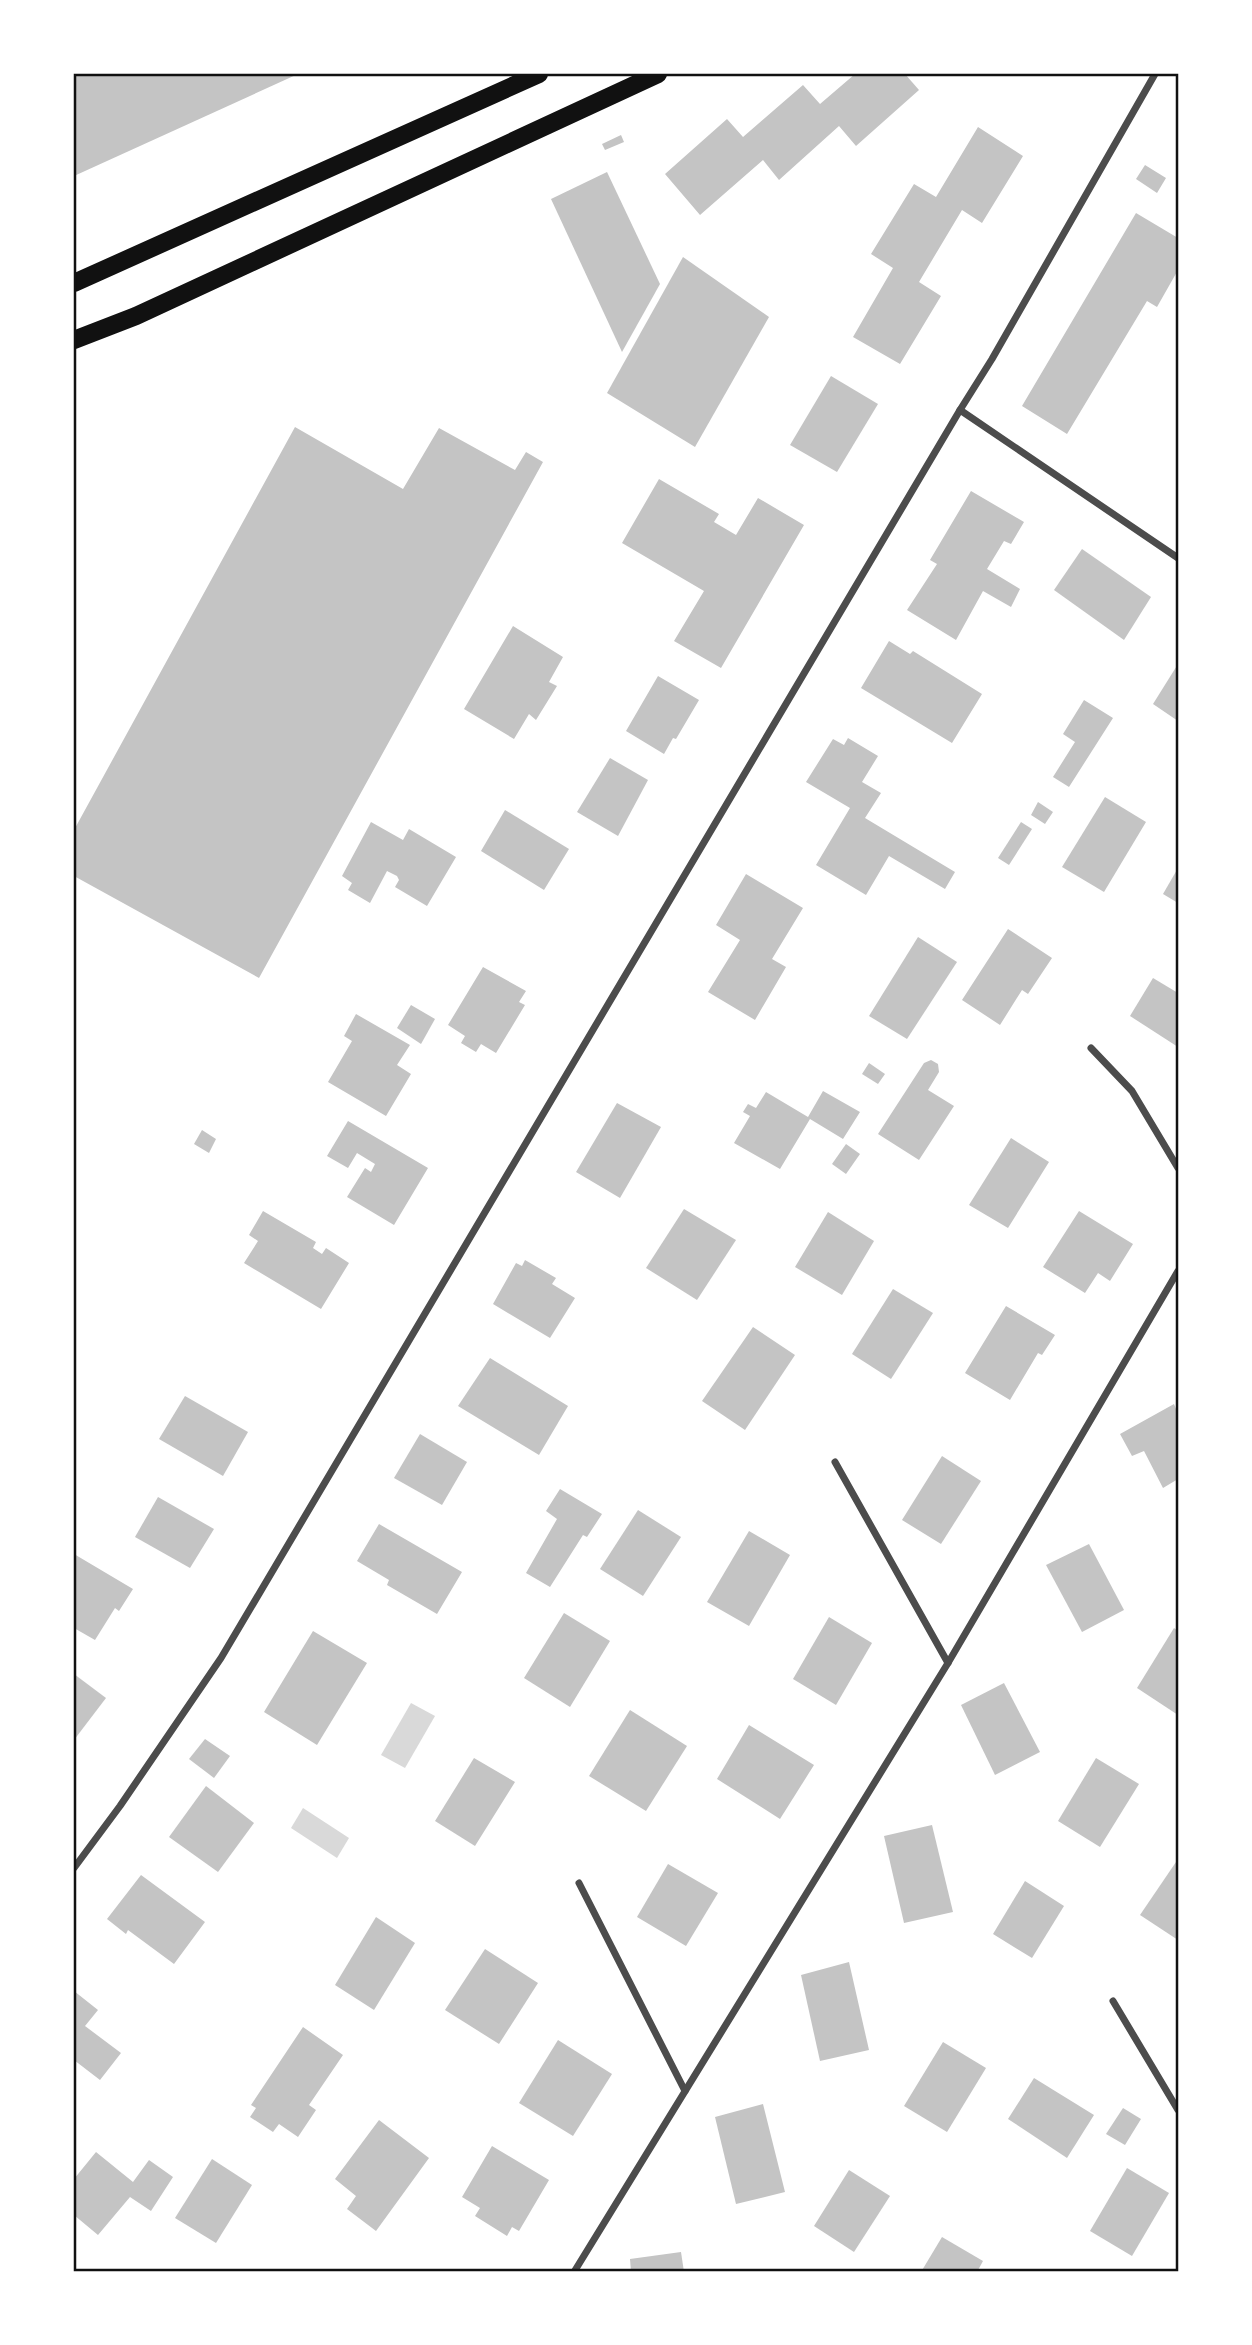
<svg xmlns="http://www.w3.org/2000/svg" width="1252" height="2345" font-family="Jost,sans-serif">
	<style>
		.water { fill: #d9d9d9 }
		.building { fill: #c4c4c4 }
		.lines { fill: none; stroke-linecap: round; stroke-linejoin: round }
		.minor { stroke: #4c4c4c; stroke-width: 7 }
		.primary { stroke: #111; stroke-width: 18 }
		.neatline { fill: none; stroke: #111; stroke-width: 2.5 }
	</style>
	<rect width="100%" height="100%" fill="#fff"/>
	<g class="water">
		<polygon points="411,1703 435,1716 405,1768 381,1755"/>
		<polygon points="303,1808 349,1838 337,1858 291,1828"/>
	</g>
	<g class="building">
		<polygon points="74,74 298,74 74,176"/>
		<polygon points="855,74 905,74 919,90 856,146 839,126 779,180 763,160 700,215 665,174 727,119 743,137 803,85 820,104"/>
		<polygon points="978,127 1023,156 982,223 962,210 919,282 941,296 900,364 853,337 893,268 871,254 914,184 936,197"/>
		<polygon points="621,135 624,142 605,150 602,144"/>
		<polygon points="1145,165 1166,178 1157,193 1136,179"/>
		<polygon points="607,172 660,284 622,352 551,199"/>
		<polygon points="1136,213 1178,238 1178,270 1157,307 1147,301 1067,434 1022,406"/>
		<polygon points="683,257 769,317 695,447 607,393"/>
		<polygon points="831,376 878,404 837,472 790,445"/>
		<polygon points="295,427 403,489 439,428 515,470 526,452 543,462 259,978 74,876 74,830"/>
		<polygon points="659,479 719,514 714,522 736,535 758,498 804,525 721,668 674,641 704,591 622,543"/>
		<polygon points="971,491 1024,522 1011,544 1004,541 987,569 1020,589 1011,607 983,591 956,640 907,610 937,564 930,560"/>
		<polygon points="1082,549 1151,597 1124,640 1054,590"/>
		<polygon points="513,626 563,657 549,682 557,686 536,720 529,714 514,739 464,709"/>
		<polygon points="889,641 910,654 913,651 982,694 952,743 861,688"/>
		<polygon points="1178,664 1178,721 1153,704"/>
		<polygon points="658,676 699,700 676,739 673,738 664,754 626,731"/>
		<polygon points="1084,700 1113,718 1069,787 1053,777 1075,742 1063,734"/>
		<polygon points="848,738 878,756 862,782 881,793 865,818 955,872 945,889 889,856 866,895 816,865 850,808 806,782 833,739 844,745"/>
		<polygon points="610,758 648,780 618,836 577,812"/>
		<polygon points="1105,797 1146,822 1104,892 1062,867"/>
		<polygon points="1038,802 1053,812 1045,824 1031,815"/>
		<polygon points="505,810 569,849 544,890 481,851"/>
		<polygon points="371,822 403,840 409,829 456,857 427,906 395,887 399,880 397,876 387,871 370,903 348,890 352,883 342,876"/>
		<polygon points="1021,822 1032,829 1009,865 998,858"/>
		<polygon points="1178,868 1178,903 1163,894"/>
		<polygon points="746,874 803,908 772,959 786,967 755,1020 708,992 740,940 716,925"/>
		<polygon points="1008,929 1052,958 1028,994 1022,990 1000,1025 962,1000"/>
		<polygon points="918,937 957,962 907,1039 869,1016"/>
		<polygon points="483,967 526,991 519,1002 525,1005 496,1053 481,1044 476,1052 461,1043 465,1036 448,1025"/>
		<polygon points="1153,978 1178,993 1178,1047 1130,1016"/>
		<polygon points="411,1005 435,1019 421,1044 397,1028"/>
		<polygon points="356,1014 410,1045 397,1065 411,1074 386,1116 328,1082 352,1041 344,1036"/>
		<polygon points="931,1060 938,1064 939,1072 928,1090 954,1106 919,1160 878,1134 924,1063"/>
		<polygon points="869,1063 885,1074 878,1084 862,1074"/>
		<polygon points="823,1091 860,1112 843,1139 810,1119 780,1169 734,1143 750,1116 743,1112 748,1104 756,1108 766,1092 808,1117"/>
		<polygon points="617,1103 661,1127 620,1198 576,1172"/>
		<polygon points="348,1121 428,1168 394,1225 347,1197 365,1168 371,1172 375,1164 357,1153 348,1168 327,1156"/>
		<polygon points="202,1130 216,1139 209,1153 194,1144"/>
		<polygon points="1011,1138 1049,1162 1008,1228 969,1205"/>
		<polygon points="846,1144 860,1154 846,1174 832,1164"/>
		<polygon points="684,1209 736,1240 697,1300 646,1268"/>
		<polygon points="263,1211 316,1242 313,1248 322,1254 326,1248 349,1263 321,1309 244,1263 258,1241 249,1235"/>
		<polygon points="1079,1211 1133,1244 1110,1281 1098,1273 1085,1293 1043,1267"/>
		<polygon points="828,1212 874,1241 842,1295 795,1267"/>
		<polygon points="525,1260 556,1278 552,1284 575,1298 550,1338 493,1304 516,1263 522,1266"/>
		<polygon points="893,1289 933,1313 891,1379 852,1354"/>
		<polygon points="1006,1306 1055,1335 1042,1355 1038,1353 1010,1400 965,1373"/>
		<polygon points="753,1327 795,1355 745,1430 702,1401"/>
		<polygon points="490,1358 568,1406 539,1455 458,1406"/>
		<polygon points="185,1396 248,1432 223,1476 159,1439"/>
		<polygon points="1174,1404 1178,1414 1178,1479 1163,1488 1144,1451 1132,1456 1120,1434"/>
		<polygon points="420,1434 467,1462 442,1505 394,1478"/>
		<polygon points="942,1456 981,1481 941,1544 902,1520"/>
		<polygon points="560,1489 602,1514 587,1537 583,1535 550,1587 526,1573 557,1519 546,1511"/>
		<polygon points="158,1497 214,1529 190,1568 135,1537"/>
		<polygon points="638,1510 681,1537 643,1596 600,1569"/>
		<polygon points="379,1524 462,1572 437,1614 387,1585 389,1580 357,1561"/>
		<polygon points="749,1531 790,1555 749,1626 707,1602"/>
		<polygon points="1089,1544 1124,1610 1082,1632 1046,1565"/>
		<polygon points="74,1554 133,1589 119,1611 115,1608 95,1640 74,1628"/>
		<polygon points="564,1613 610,1641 570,1707 524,1678"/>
		<polygon points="829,1617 872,1643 836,1705 793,1679"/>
		<polygon points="1174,1628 1178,1631 1178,1715 1137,1688"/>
		<polygon points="313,1631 367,1663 317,1745 264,1712"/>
		<polygon points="74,1674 106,1698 74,1740"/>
		<polygon points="1004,1683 1040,1752 995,1775 961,1705"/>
		<polygon points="630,1710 687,1746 646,1811 589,1776"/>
		<polygon points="749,1725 814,1765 780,1819 717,1779"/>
		<polygon points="205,1739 230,1756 214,1778 189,1759"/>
		<polygon points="474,1758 515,1782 475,1846 435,1821"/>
		<polygon points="1096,1758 1139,1784 1100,1847 1058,1821"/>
		<polygon points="206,1786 254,1823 218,1872 169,1837"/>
		<polygon points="932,1825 953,1912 904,1923 884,1836"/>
		<polygon points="1176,1862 1178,1863 1178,1940 1140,1915"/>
		<polygon points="668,1864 718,1893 686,1946 637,1917"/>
		<polygon points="141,1875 205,1922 174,1964 128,1930 126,1934 107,1919"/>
		<polygon points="1025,1881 1064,1906 1032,1958 993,1934"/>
		<polygon points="376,1917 415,1943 374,2010 335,1985"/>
		<polygon points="485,1949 538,1983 499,2044 445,2010"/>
		<polygon points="849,1962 869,2050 820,2061 801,1975"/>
		<polygon points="74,1991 98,2010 85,2026 121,2053 100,2080 74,2060"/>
		<polygon points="303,2027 343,2055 309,2105 316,2110 298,2137 279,2124 273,2132 250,2117 256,2108 251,2105"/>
		<polygon points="558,2040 612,2074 573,2136 519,2103"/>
		<polygon points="943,2042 986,2068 947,2132 904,2106"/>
		<polygon points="1034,2078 1094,2115 1067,2158 1008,2119"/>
		<polygon points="763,2104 785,2192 736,2204 715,2117"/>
		<polygon points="1123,2108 1141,2119 1125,2145 1106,2134"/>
		<polygon points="379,2120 429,2158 376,2231 347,2209 356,2196 335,2179"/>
		<polygon points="492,2146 549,2180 519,2231 512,2227 507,2236 475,2216 480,2208 462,2197"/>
		<polygon points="96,2152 133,2182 149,2160 173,2177 151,2211 130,2197 98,2235 74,2215 74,2179"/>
		<polygon points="212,2159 252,2185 216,2243 175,2218"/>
		<polygon points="1127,2168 1169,2193 1132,2256 1090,2231"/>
		<polygon points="849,2170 890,2196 854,2252 814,2226"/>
		<polygon points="942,2237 983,2261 977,2272 921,2272"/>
		<polygon points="681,2252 684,2272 631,2272 630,2259"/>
	</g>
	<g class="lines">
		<g class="minor">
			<polyline points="960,410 1178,558"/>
			<polyline points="1091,1048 1132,1091 1178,1168"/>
			<polyline points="835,1462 948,1663"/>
			<polyline points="74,1868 120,1806 221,1658 960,410 992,359 1155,74"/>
			<polyline points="579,1883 685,2091"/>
			<polyline points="1113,2001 1178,2110"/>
			<polyline points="574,2272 948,1663 1178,1271"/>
		</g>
		<g class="primary">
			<polyline points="74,283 539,74"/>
			<polyline points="74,340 136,316 658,74"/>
		</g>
	</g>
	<rect width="1252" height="2345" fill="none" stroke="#ffffff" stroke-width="150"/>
	<rect x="75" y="75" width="1102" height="2195" class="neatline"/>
</svg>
